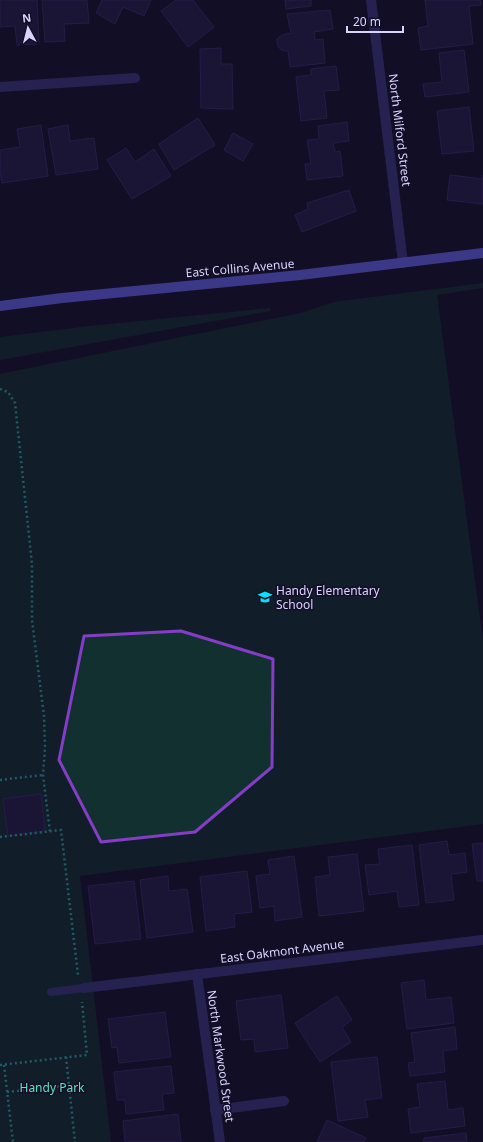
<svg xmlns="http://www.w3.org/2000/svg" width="483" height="1142" font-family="'Noto Sans',sans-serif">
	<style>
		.green { fill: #12302f }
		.building { fill: #241b47; stroke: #3b2d73 }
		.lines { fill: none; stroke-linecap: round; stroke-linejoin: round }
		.path { stroke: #2fb8b0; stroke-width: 2.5; stroke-dasharray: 2 3; stroke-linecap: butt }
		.lane { stroke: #3d3a85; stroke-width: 8 }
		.street { stroke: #3d3a85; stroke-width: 10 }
		.secondary { stroke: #6f6bff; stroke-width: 10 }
		.marked { fill: none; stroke: #843dc5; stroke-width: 3; stroke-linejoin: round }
		.labels { text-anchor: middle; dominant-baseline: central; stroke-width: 3; stroke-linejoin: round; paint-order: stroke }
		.street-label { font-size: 12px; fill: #d9d4ff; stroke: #130f26 }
		.poi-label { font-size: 12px; fill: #d9d4ff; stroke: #130f26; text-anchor: start }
		.park-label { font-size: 12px; fill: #5fe0c0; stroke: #130f26 }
	</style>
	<rect width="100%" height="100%" fill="#130f26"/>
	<g class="green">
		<polygon points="483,283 483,288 437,295 483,641 483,824 80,876 111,1142 0,1142 0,374 301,313 334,302"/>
		<polygon points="270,308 271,310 270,311 0,360 0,337 90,326"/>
	</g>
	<g class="building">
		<polygon points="0,0 37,0 39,44 17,45 15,26 0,27"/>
		<polygon points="42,0 87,0 89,23 64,24 65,41 45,42"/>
		<polygon points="102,0 151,0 144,16 123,7 115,24 96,13"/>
		<polygon points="176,0 193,0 214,27 188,47 161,11"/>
		<polygon points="285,0 311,0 311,6 286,9"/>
		<polygon points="425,0 480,0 481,5 469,6 473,44 421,50 418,28 428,26"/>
		<polygon points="330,10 333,29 314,32 315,40 323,39 325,63 290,67 288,51 281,50 278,46 277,39 282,35 291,33 287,14"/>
		<polygon points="221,48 221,64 232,64 233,109 201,108 200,49"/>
		<polygon points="464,50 469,92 425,97 423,84 442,82 439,53"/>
		<polygon points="336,66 339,90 324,91 327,118 301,121 296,77 311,75 311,69"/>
		<polygon points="469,107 474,151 442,154 437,111"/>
		<polygon points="198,118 215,145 174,170 159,144"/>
		<polygon points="347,122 349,141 333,143 335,152 340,151 343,176 307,180 305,164 311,164 307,140 319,139 318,126"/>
		<polygon points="41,125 48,176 2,183 0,171 0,150 20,147 17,129"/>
		<polygon points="68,125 70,141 94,138 98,169 56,175 48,129"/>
		<polygon points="233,133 253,144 243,161 224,150"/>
		<polygon points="126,148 135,162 154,149 171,176 132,199 107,160"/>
		<polygon points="450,175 483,179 483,175 483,204 447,200"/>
		<polygon points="349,190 356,211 302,232 295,215 308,209 307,203"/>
		<polygon points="41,794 45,831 8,836 3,799"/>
		<polygon points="447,841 449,855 465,853 467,872 451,874 454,900 426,903 419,845"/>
		<polygon points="483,843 483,881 477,881 472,844"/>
		<polygon points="412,845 419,905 399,907 397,891 369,895 365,865 380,864 378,849"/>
		<polygon points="357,854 364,911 319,916 315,877 330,875 328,857"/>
		<polygon points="294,856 302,917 275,921 274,906 260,908 256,876 270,874 268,860"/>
		<polygon points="247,871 252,912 234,914 235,927 206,931 200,877"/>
		<polygon points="168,876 169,891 187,889 193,932 147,938 140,880"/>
		<polygon points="134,881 141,939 95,944 88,886"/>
		<polygon points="424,980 426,1000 451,997 454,1023 407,1029 401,983"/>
		<polygon points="281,995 288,1048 255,1052 254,1039 241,1040 236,1001"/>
		<polygon points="337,996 352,1020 342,1027 351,1042 320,1062 295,1023"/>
		<polygon points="165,1012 171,1057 119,1063 117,1047 112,1048 108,1019"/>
		<polygon points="455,1027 457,1049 443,1051 445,1072 410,1076 408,1063 415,1062 411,1033"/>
		<polygon points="377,1057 382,1098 365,1100 368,1117 338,1121 331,1062"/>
		<polygon points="171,1066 174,1093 162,1094 164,1110 126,1114 125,1100 117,1100 114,1072"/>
		<polygon points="445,1081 448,1110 463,1108 465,1126 411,1133 408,1109 420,1107 417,1084"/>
		<polygon points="178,1114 181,1142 125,1142 123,1121"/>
		<polygon points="327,1120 366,1138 364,1142 317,1142"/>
		<polygon points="466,1133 467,1142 424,1142 424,1138"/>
	</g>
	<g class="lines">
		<g class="path">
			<polyline points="0,389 8,392 15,403 32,564 32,620 44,716 45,748 43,775 50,832"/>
			<polyline points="0,780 43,775"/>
			<polyline points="0,837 61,830 78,975"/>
			<polyline points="66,1057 75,1142"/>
			<polyline points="0,1065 87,1055 82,1002"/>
			<polyline points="4,1065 13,1142"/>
			<polyline points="7,1092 69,1085"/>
		</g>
		<polyline class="lane" points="51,992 84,988"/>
		<g class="street">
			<polyline points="371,0 403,263"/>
			<polyline points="0,87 135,78"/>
			<polyline points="197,974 220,1142"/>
			<polyline points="84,988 483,940"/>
			<polyline points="215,1110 284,1101"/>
		</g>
		<polyline class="secondary" points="0,306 62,298 300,275 483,253"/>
	</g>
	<path d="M0 0H483V1142H0ZM181 631 273 659 272 767 195 832 101 842 59 760 84 636Z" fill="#130f26" fill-opacity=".55" fill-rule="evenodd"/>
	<path class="marked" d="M181 631 273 659 272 767 195 832 101 842 59 760 84 636Z"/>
	<defs>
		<symbol id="school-bare" viewBox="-9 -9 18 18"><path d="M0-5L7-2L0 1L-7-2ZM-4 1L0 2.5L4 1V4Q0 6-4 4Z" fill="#00e5ff" stroke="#130f26" stroke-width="2.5" paint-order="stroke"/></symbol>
	</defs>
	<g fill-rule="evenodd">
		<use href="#school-bare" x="255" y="587" width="20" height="20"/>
	</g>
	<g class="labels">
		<g class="street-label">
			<text transform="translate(400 130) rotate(83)">North Milford Street</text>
			<text transform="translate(240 268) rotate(-5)">East Collins Avenue</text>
			<text transform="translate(282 951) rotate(-7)">East Oakmont Avenue</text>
			<text transform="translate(221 1056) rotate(82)">North Markwood Street</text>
		</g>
		<g class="poi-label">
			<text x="276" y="590">Handy Elementary<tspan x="276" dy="14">School</tspan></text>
		</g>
		<g class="park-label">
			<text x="52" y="1087">Handy Park</text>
		</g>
	</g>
	<g transform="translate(28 28) rotate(353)" stroke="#130f26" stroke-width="3" paint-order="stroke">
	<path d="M0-3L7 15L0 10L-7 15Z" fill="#d9d4ff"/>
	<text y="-6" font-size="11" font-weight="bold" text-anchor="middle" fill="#d9d4ff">N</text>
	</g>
	<path d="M347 26v6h56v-6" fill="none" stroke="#d9d4ff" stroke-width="2"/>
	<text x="353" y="26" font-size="12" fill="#d9d4ff" stroke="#130f26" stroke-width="3" paint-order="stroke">20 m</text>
</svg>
